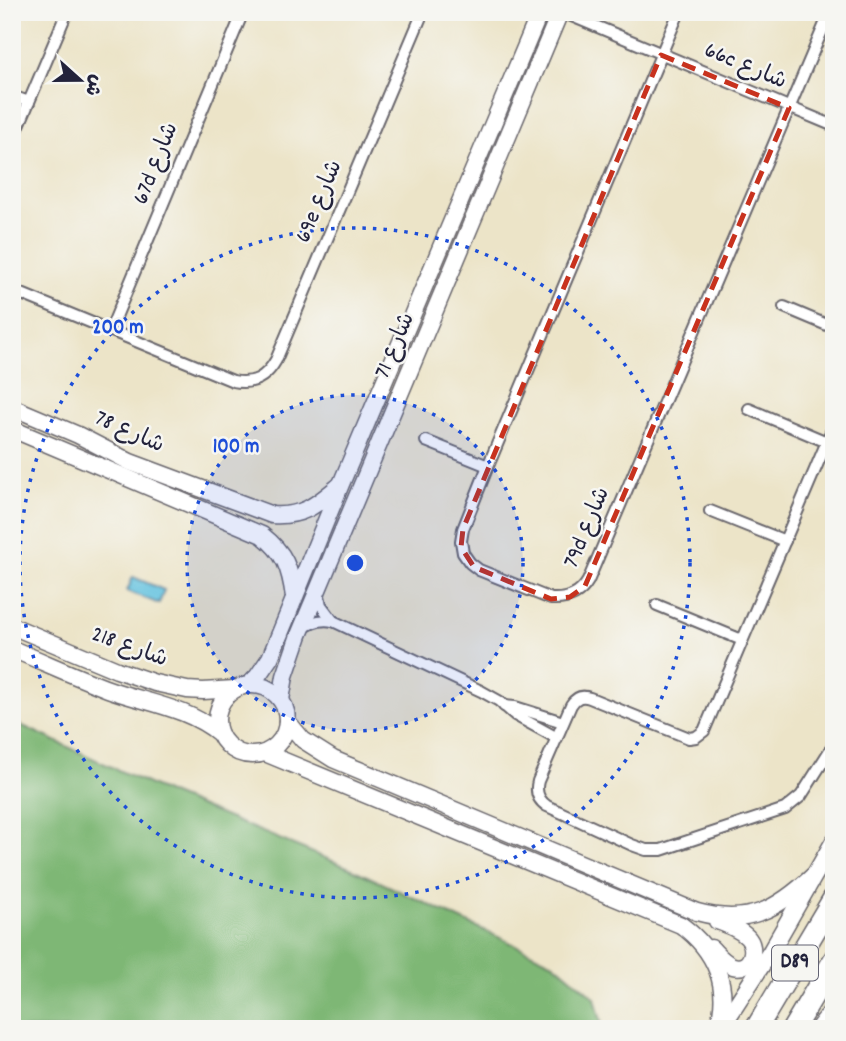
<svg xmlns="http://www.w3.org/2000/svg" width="846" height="1041" font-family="Dekko,'Playpen Sans Arabic',sans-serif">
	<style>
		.forest { fill: #7eb774; stroke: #506c58; stroke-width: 2 }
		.water { fill: #61c1df; stroke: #42728d; stroke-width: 2 }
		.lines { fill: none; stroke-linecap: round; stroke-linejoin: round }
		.street-casing { stroke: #69666c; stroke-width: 14 }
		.secondary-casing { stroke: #69666c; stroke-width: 19 }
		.highway-casing { stroke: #69666c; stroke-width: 24 }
		.street { stroke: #fff; stroke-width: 10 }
		.secondary { stroke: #fff; stroke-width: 16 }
		.highway { stroke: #fff; stroke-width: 21 }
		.marked { fill: none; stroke: #c8321e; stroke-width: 5; stroke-dasharray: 14 9; stroke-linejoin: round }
		.ring { fill: none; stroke: #1d4ed8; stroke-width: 3.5; stroke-dasharray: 3.5 7 }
		.labels { text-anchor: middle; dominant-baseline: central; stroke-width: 5; stroke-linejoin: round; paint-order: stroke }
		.shield { fill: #f6f6f2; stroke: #626272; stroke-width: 2 }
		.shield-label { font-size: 21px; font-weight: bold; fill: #22223b }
		.street-label { font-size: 23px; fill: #22223b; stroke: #f6f6f2 }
		.centre { fill: #1d4ed8; stroke: #f6f6f2; stroke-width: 3.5 }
		.ring-label { font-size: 21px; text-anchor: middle; font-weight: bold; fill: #1d4ed8; stroke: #f6f6f2; stroke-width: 5; stroke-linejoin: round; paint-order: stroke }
	</style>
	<rect width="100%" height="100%" fill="#f6f6f2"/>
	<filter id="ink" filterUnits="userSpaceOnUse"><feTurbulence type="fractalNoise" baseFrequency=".0143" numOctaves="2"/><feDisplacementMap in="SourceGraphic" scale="14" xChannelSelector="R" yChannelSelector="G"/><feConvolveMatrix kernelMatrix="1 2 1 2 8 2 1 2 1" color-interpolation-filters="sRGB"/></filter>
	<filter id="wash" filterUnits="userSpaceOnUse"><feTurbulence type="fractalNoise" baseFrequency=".00686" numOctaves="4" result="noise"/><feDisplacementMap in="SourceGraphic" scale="28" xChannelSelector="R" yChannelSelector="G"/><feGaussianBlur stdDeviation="1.57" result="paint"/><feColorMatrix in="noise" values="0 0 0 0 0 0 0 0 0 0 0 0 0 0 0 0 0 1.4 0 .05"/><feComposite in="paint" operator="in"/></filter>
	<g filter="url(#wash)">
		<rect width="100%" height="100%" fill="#ece4c8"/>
		<polygon class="forest" points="12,721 170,794 352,869 554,963 595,998 603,1029 12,1029"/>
		<polygon class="water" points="133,577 164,590 159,604 127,591"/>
	</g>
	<g filter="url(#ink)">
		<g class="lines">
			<defs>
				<g id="street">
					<polyline points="562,12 834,126"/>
					<path d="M679 12 488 466 463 529 461 541 463 553 470 563 479 570 551 599C568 600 580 595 588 581L830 12"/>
					<polyline points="12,96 29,102"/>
					<polyline points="12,142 67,12"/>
					<path d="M12 290 233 381C253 385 266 378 276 360L423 12"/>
					<polyline points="784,307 834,328"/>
					<polyline points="110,331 243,12"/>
					<polyline points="749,409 827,442"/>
					<path d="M834 425 704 731 696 737 689 738 590 698C582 695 576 697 571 705L538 781C535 792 538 800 547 806L632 845 646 850H661L785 809 801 796 834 744"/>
					<polyline points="426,441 488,466"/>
					<polyline points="710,511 785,541"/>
					<polyline points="318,591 321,605 333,621"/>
					<polyline points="657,605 742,640"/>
					<path d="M302 630C311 621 321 619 333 621L481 691 499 701 515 715 557 738"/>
					<polyline points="504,706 515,707 563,722"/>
				</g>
				<g id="secondary">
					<path d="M12 407 78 435 130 462 272 515C303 517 316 505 339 486"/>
					<path d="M12 429 262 535C285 553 290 568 294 597"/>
					<polyline points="12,626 117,670 155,683 187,690 203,691 235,689"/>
					<path d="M12 649C44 662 76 677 108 689 146 703 187 707 220 734"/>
					<circle cx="252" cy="720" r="35"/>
					<polyline points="249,685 257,677 270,658 341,484 540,12"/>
					<polyline points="281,700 285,676 299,635 560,12"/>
					<path d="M287 721 303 740 333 759 697 912C748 926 777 910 814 875"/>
					<path d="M265 753 681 925C715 950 732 987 717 1029"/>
					<path d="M711 948C717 954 724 963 733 966 751 971 758 948 747 937 739 929 728 925 717 921"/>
					<polyline points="721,1028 771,951 834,841"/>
				</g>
				<g id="highway">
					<polyline points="756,1029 834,898"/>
					<polyline points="793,1029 834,960"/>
					<polyline points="821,1029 834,1012"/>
				</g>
			</defs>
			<use href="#street" class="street-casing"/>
			<use href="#secondary" class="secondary-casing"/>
			<use href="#highway" class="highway-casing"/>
			<use href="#street" class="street"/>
			<use href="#secondary" class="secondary"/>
			<use href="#highway" class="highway"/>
		</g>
	</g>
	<path class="marked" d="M661 55 789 108 585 586 570 597 551 599 474 567 461 547 463 529Z"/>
	<circle cx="355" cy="563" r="168" fill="#1d4ed8" fill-opacity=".12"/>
	<g class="ring">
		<circle cx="355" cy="563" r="168"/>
		<circle cx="355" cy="563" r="335"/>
	</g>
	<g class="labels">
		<rect class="shield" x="772" y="945.5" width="46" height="35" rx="5"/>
		<g class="shield-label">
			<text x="795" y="963">D89</text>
		</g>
		<g class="street-label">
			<text transform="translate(745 67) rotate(23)">66c شارع</text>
			<text transform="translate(157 164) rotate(-68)">67d شارع</text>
			<text transform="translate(320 202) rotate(-67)">69e شارع</text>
			<text transform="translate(396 346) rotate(-67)">شارع 71</text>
			<text transform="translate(129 433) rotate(24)">شارع 78</text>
			<text transform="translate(588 528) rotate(-67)">79d شارع</text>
			<text transform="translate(129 648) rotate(20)">شارع 218</text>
		</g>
	</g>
	<circle cx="355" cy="563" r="10" class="centre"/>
	<g class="ring-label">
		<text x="118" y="333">200 m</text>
		<text x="236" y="452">100 m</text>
	</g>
	<rect width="846" height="1041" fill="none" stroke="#f6f6f2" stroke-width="42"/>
	<g transform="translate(80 80) rotate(111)" stroke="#f6f6f2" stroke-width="5" paint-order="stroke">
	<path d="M0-5L12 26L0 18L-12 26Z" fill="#22223b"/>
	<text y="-10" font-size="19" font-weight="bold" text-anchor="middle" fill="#22223b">ش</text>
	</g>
</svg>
